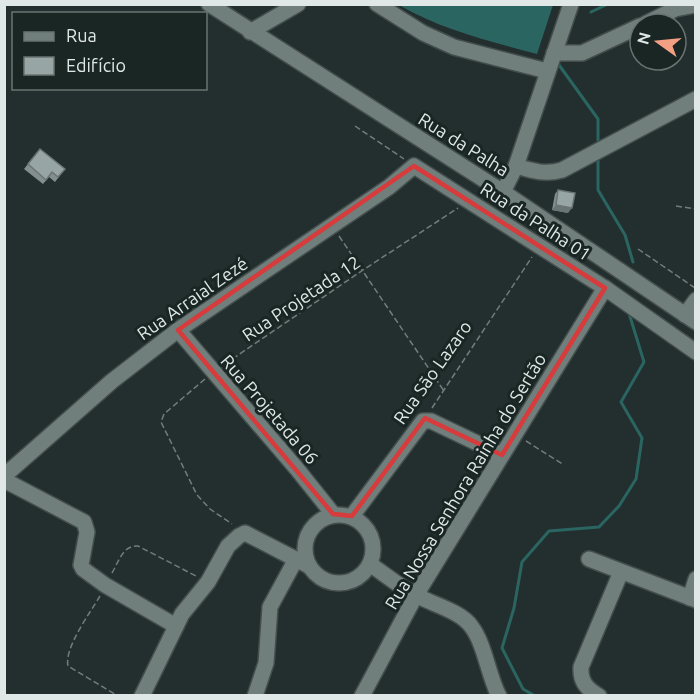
<svg xmlns="http://www.w3.org/2000/svg" width="700" height="700" font-family="Ubuntu,sans-serif">
	<style>
		.water { fill: #2a6561 }
		.lines { fill: none; stroke-linecap: round; stroke-linejoin: round }
		.stream { stroke: #2a6561; stroke-width: 3 }
		.minor-casing { stroke: #434d4c; stroke-width: 18 }
		.path { stroke: #727c7b; stroke-width: 1.5; stroke-dasharray: 6 3; stroke-linecap: butt }
		.minor { stroke: #707e7c; stroke-width: 15 }
		.wall { fill: #828f8e }
		.shaded-wall { fill: #6a7474 }
		.building { fill: #97a6a5; stroke: #6a7474; stroke-width: 1.5 }
		.marked { fill: none; stroke: #d73b3b; stroke-width: 4.5; stroke-linejoin: round }
		.labels { text-anchor: middle; dominant-baseline: central; stroke-width: 6; stroke-linejoin: round; paint-order: stroke }
		.street-label { font-size: 18px; fill: #e0e8e7; stroke: #192624 }
	</style>
	<rect width="100%" height="100%" fill="#232f2e"/>
	<path class="water" d="M399 5H553L537 54C489 41 442 30 399 5Z"/>
	<g class="lines">
		<g class="stream">
			<polyline points="591,12 608,4"/>
			<polyline points="559,65 598,119 598,146"/>
			<polyline points="598,156 598,190 625,235 633,262"/>
			<polyline points="535,696 523,689 502,648 514,608 522,562 549,531 599,527 619,506 636,479 642,438 621,402 644,362 628,310"/>
		</g>
		<defs>
			<g id="minor">
				<polyline points="209,4 503,192 696,322"/>
				<polyline points="377,4 423,33 454,47 547,71"/>
				<polyline points="645,24 675,9 696,5"/>
				<polyline points="250,32 298,4"/>
				<polyline points="554,53 582,53 640,26"/>
				<path d="M516 166C533 171 545 175 562 170L696 99"/>
				<polyline points="503,192 516,166 571,4"/>
				<polyline points="685,315 696,300"/>
				<polyline points="178,330 297,469 333,514"/>
				<polyline points="4,476 112,381 178,330 389,187 414,166 605,288 696,352"/>
				<polyline points="4,480 84,522 87,532 81,565 83,569 105,585 176,626"/>
				<circle cx="339" cy="549" r="34"/>
				<polyline points="352,516 423,421 431,421 502,455"/>
				<polyline points="589,559 696,600"/>
				<path d="M371 565C386 575 401 588 418 596 434 605 460 611 471 626 485 644 488 675 499 696"/>
				<polyline points="690,598 696,579"/>
				<polyline points="142,696 182,614 208,582 228,546 239,536 245,533 309,566"/>
				<polyline points="255,696 266,663 270,607 296,559"/>
				<polyline points="362,696 416,595 605,288"/>
				<path d="M599 696C587 689 580 682 581 667L621 572"/>
			</g>
		</defs>
		<use href="#minor" class="minor-casing"/>
		<g class="path">
			<polyline points="355,126 404,159"/>
			<polyline points="676,206 696,209"/>
			<polyline points="339,236 444,391"/>
			<polyline points="638,249 695,288"/>
			<polyline points="225,364 363,270 458,208"/>
			<polyline points="205,379 164,414 161,422 197,495 210,509 232,524"/>
			<polyline points="432,408 532,257"/>
			<polyline points="526,441 564,465"/>
			<path d="M112 573C119 561 123 545 138 546L196 576"/>
			<path d="M100 596C90 613 64 648 68 666L118 696"/>
		</g>
		<use href="#minor" class="minor"/>
	</g>
	<g class="wall">
		<polygon points="28,164 65,169 55,182 49,177 43,184 24,169"/>
		<polygon points="558,190 568,213 552,210 555,194"/>
	</g>
	<polygon class="shaded-wall" points="556,205 572,208 568,213 552,210"/>
	<g class="building">
		<polygon points="40,149 65,169 58,177 52,172 46,180 28,164"/>
		<polygon points="558,190 575,193 572,208 556,205"/>
	</g>
	<path class="marked" d="M414 166 605 288 502 455 425 418 352 516 333 514 178 330Z"/>
	<g class="labels">
		<g class="street-label">
			<text transform="translate(464 144) rotate(32)">Rua da Palha</text>
			<text transform="translate(536 221) rotate(33)">Rua da Palha 01</text>
			<text transform="translate(192 298) rotate(-35)">Rua Arraial Zezé</text>
			<text transform="translate(301 298) rotate(-34)">Rua Projetada 12</text>
			<text transform="translate(432 372) rotate(-55)">Rua São Lazaro</text>
			<text transform="translate(270 409) rotate(49)">Rua Projetada 06</text>
			<text transform="translate(465 481) rotate(-59)">Rua Nossa Senhora Rainha do Sertão</text>
		</g>
	</g>
	<rect width="700" height="700" fill="none" stroke="#e0e8e7" stroke-width="12"/>
	<rect x="12" y="12" width="195" height="78" fill="#192624" stroke="#697472" stroke-width="1.5"/>
	<rect x="24" y="32" width="30" height="9" fill="#707e7c" stroke="#697472" stroke-width="1.5"/>
	<text x="66" y="42" font-size="18" fill="#e0e8e7">Rua</text>
	<rect x="24" y="57" width="30" height="18" fill="#97a6a5" stroke="#697472" stroke-width="1.5"/>
	<text x="66" y="72" font-size="18" fill="#e0e8e7">Edifício</text>
	<g transform="translate(658 42) rotate(285)"><circle r="28" fill="#192624" stroke="#697472" stroke-width="1.5"/>
	<path d="M0-4.5L10 22L0 15L-10 22Z" fill="#f39f84"/>
	<text y="-9" font-size="16" font-weight="bold" text-anchor="middle" fill="#e0e8e7">N</text>
	</g>
</svg>
